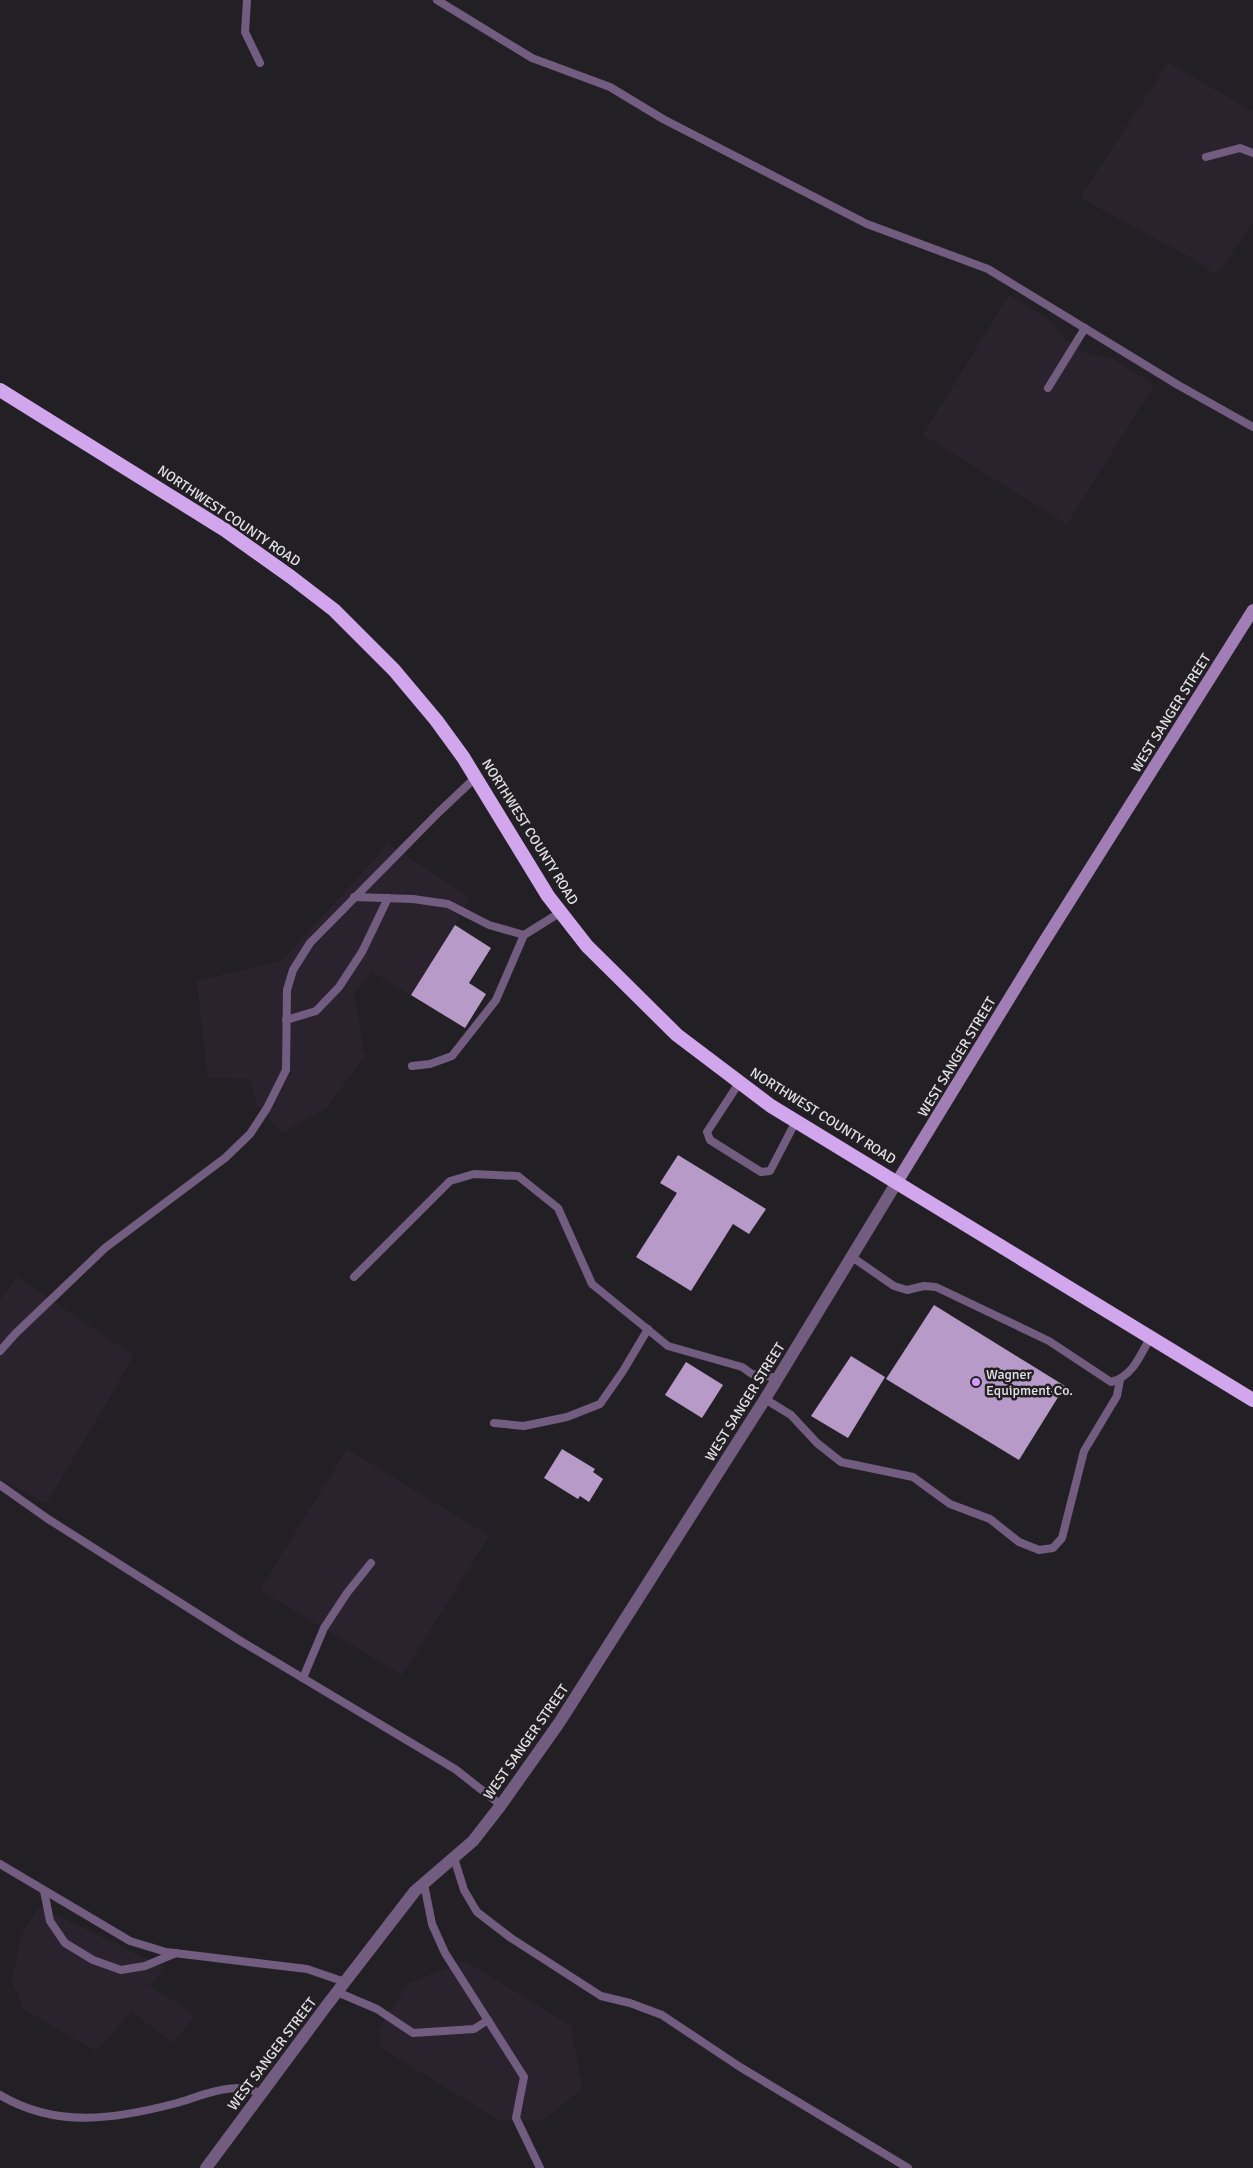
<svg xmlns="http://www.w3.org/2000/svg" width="1253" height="2168" font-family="Signika,sans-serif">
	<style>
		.built { fill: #2a232e }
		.building { fill: #b79ac8 }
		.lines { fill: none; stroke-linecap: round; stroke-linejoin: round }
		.service { stroke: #725d80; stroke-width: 8 }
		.minor { stroke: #725d80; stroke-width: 12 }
		.secondary { stroke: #a17eb6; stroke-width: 12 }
		.trunk { stroke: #d2a6ed; stroke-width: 14 }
		.poi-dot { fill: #d69bf9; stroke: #232025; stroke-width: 2 }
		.labels { text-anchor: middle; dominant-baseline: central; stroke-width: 5; stroke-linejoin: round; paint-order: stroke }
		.street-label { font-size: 14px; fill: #e4e2e5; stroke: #232025 }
		.poi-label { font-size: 14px; fill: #e4e2e5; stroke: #232025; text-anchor: start }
	</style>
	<rect width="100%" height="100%" fill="#232025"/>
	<g class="built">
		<polygon points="1168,63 1253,111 1253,222 1217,275 1190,257 1080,198"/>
		<polygon points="1009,295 1051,321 1063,338 1075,346 1090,355 1113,359 1154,385 1067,524 923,435"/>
		<polygon points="388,844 469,897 455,925 411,995 372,972 354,994 365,1056 326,1108 282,1133 257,1105 250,1079 208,1078 197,981 283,960"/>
		<polygon points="17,1277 134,1356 46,1504 0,1478 0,1301"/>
		<polygon points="347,1449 489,1536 402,1675 260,1590"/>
		<polygon points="39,1907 164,1967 150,1986 195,2015 173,2043 132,2012 96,2051 25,2010 12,1983 21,1936"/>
		<polygon points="465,1961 571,2026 582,2088 544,2120 499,2120 381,2048 379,2028 408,1984"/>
	</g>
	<g class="building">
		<polygon points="455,925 491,948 469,983 486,994 465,1028 411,995"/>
		<polygon points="678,1155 766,1209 749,1234 733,1224 691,1291 636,1257 677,1193 660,1183"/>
		<polygon points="934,1305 1065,1386 1019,1460 886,1379"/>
		<polygon points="851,1356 885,1377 848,1438 811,1416"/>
		<polygon points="686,1362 723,1385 702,1418 665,1395"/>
		<polygon points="562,1449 595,1469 593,1472 603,1479 589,1502 580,1496 578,1499 544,1478"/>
	</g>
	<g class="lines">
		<g class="service">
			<polyline points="247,0 245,32 260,63"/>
			<polyline points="437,0 532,58 610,87 663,119 867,224 988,269 1178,385 1253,427"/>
			<polyline points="1206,157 1240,148 1253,153"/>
			<polyline points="1048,388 1085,328"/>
			<polyline points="354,897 413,899 448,904 489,925 524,935 561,912"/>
			<polyline points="286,1020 316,1011 339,987 362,952 388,898"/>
			<polyline points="412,1066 430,1064 452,1056 496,1000 524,935"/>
			<polyline points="739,1083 707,1132 710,1140 761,1172 770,1171 796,1121"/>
			<path d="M852 1257 894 1286 907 1290 924 1286 936 1287 1049 1341 1111 1382C1132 1377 1140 1356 1150 1338"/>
			<polyline points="354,1277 450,1181 474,1174 518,1176 558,1208 592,1284 668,1346 742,1367 752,1374 778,1378"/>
			<polyline points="0,1351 15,1334 105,1248 225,1158 250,1134 267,1108 286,1070 287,990 293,970 310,943 439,812 476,777"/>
			<polyline points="765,1399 791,1415 817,1443 841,1462 913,1477 950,1504 990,1519 1019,1542 1039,1550 1053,1548 1062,1538 1084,1451 1117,1396 1120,1380"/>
			<polyline points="494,1423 524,1426 567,1417 600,1404 623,1371 648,1329"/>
			<polyline points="0,1485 48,1519 239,1640 455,1769 501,1805"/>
			<polyline points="303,1678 324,1628 347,1593 371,1563"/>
			<polyline points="454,1858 464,1890 477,1912 511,1938 601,1996 630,2003 662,2015 740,2067 908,2168"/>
			<polyline points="0,1864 130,1941 166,1952 307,1969 345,1982"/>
			<polyline points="424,1884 432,1924 445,1953 524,2077 516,2118 540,2168"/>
			<polyline points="44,1891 50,1921 65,1943 93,1960 121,1970 145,1966 176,1953"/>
			<polyline points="337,1992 377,2009 413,2033 474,2029 488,2020"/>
			<path d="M0 2095C57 2129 116 2119 177 2103 197 2097 218 2088 240 2088 247 2088 255 2092 262 2093"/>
		</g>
		<polyline class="minor" points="206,2168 327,2005 415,1891 473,1841 501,1805 559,1723 765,1399 897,1182"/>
		<polyline class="secondary" points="897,1182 1042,945 1253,610"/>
		<polyline class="trunk" points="0,390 225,530 291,577 334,610 394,670 436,720 463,757 548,896 587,946 677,1035 771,1106 1253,1400"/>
	</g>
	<circle class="poi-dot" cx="976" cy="1382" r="5"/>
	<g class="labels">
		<g class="street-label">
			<text transform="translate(229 516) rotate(34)">NORTHWEST COUNTY ROAD</text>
			<text transform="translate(1171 713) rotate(-58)">WEST SANGER STREET</text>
			<text transform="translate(530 832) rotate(58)">NORTHWEST COUNTY ROAD</text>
			<text transform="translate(957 1057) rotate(-59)">WEST SANGER STREET</text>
			<text transform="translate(823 1116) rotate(32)">NORTHWEST COUNTY ROAD</text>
			<text transform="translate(745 1402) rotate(-58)">WEST SANGER STREET</text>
			<text transform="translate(526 1742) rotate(-55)">WEST SANGER STREET</text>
			<text transform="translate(272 2054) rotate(-53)">WEST SANGER STREET</text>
		</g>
		<g class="poi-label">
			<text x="986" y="1374">Wagner<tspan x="986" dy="16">Equipment Co.</tspan></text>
		</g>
	</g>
</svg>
